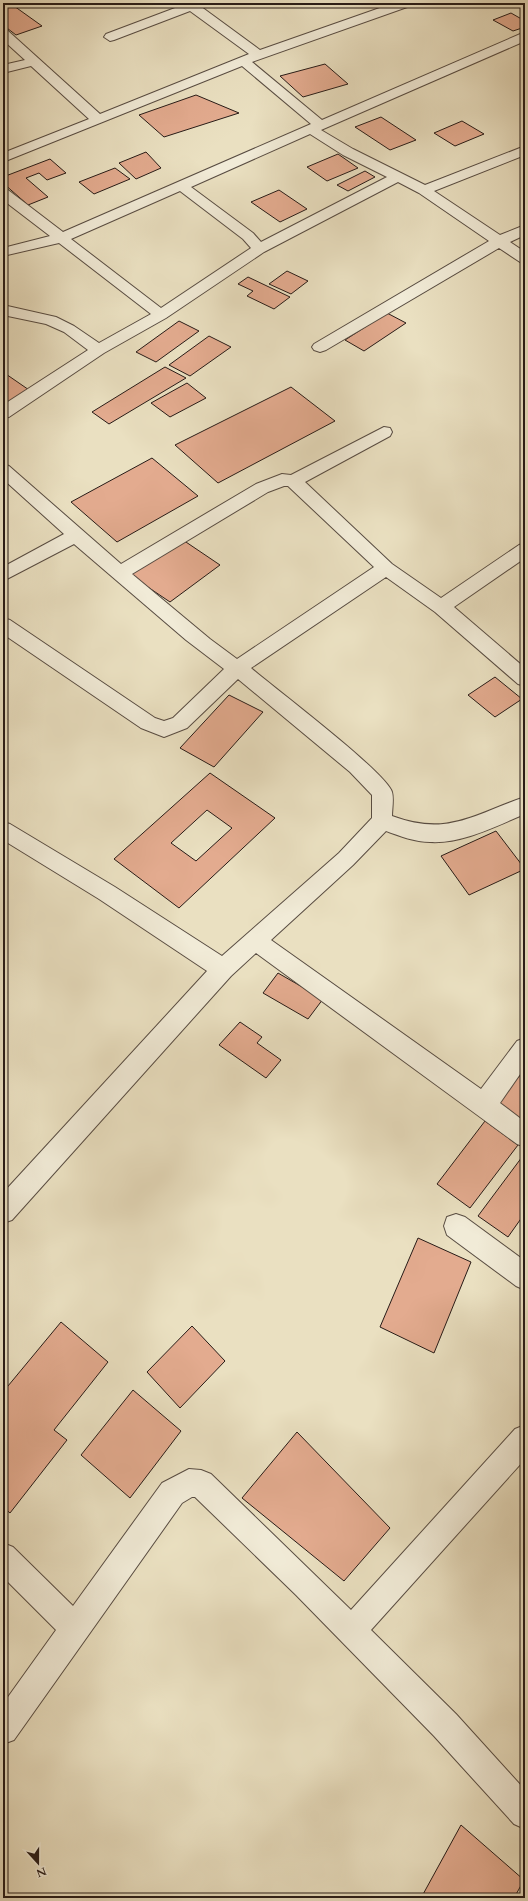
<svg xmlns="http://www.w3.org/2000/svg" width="528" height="1901" font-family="Cardo,serif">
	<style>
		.building { fill: #e3ab8f; stroke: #271b17; fill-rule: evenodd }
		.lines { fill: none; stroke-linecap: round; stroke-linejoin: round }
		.minor-casing { stroke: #584c42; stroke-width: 2 }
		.minor { fill: #f1ebd7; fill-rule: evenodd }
	</style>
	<rect width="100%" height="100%" fill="#eae0c1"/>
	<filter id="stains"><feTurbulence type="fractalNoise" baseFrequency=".005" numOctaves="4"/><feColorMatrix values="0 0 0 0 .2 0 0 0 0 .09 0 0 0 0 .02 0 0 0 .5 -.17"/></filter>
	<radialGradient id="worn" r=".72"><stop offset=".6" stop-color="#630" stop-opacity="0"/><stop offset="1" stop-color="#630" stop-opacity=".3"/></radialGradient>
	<g class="building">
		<polygon points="14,6 42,26 16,35 3,25 3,9"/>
		<polygon points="511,13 525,21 525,27 513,31 493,20"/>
		<polygon points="325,64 348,84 303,97 280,76"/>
		<polygon points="196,95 239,113 164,137 139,115"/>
		<polygon points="381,117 416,140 390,150 355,127"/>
		<polygon points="462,121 484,134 455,146 434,133"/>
		<polygon points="146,152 161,168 136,179 119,163"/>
		<polygon points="338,154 358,168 327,181 307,167"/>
		<polygon points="50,159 66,173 47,180 39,173 26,178 48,197 28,205 3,183 3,177"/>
		<polygon points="115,168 130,179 94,194 79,182"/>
		<polygon points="365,171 375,177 348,191 337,185"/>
		<polygon points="279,190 307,209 280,222 251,202"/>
		<polygon points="287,271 308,281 291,294 269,284"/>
		<polygon points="248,277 290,297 274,309 247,296 253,291 238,284"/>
		<polygon points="387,313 406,323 364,351 345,340"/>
		<polygon points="179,321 199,331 156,362 136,352"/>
		<polygon points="209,336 231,347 190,376 169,365"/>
		<polygon points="165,367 186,378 109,424 92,412"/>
		<polygon points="3,372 32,392 3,409"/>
		<polygon points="187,383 206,398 170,417 151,403"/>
		<polygon points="291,387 335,421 218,483 175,445"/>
		<polygon points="152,458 198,496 117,542 71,502"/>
		<polygon points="180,538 220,565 170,602 130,575"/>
		<polygon points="495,677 522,699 495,717 468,695"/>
		<polygon points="229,695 263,712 214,767 180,748"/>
		<path d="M210 773 275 818 179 908 114 859ZM207 810 232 828 196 861 171 843Z"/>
		<polygon points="496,831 525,869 469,895 441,856"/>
		<polygon points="278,973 323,999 308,1019 263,993"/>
		<polygon points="240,1022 262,1037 257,1043 281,1060 266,1078 219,1045"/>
		<polygon points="525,1070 525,1127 495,1102"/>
		<polygon points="485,1121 518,1145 470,1208 437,1184"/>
		<polygon points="525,1153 525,1213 508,1237 478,1216"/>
		<polygon points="418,1238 471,1262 434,1353 380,1327"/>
		<polygon points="61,1322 108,1362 54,1430 67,1440 10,1513 3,1507 3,1392"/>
		<polygon points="192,1326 225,1361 180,1408 147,1372"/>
		<polygon points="133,1390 181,1431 130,1498 81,1455"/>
		<polygon points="297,1432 390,1528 344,1581 242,1498"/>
		<polygon points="461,1825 524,1880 514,1898 421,1898"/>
	</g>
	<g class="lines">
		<defs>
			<g id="minor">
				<path d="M181 3H196L260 50 394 3H412L410 6 252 62 322 120 525 32V41L321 130 353 149 425 185 525 146V155L434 191 500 235 525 225V235L510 242 525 252V263L520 262 499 248 326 350 320 352 314 350 312 347 314 344 489 241 419 193 398 182 264 252 166 318 104 353 9 417 3 418V405L88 350 64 332 46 324 3 315V305L56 317 74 326 99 343 151 314 59 243 3 256V248L50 236 3 200V189L8 190 63 232 311 124 242 66 3 162V153L89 119 31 66 3 73V65L25 60 3 40V29L7 30 100 114 249 54 190 11 114 40 110 41 104 37 106 34 183 5ZM310 134 343 155 387 177 261 242 253 233 191 187ZM180 191 243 239 251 248 161 308 71 239Z"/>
				<path d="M384 427 390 428 392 432 390 436 305 482 392 564 441 598 519 545 525 543V558L454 607 525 668V686L518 684 435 612 386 577 251 668C273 687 386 772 392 792 394 799 392 809 392 816 448 837 474 814 525 797V814C496 826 462 844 430 842 415 842 400 836 386 831L353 865 271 940 481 1089 517 1041 525 1038V1067L500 1103 525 1122V1147L517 1144 256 953 231 976 12 1220 3 1223V1193L207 971 99 899 3 840V822L10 824 115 887 222 956 339 853 372 818V795L350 772 238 679 187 728 164 737 141 728 3 634V618L10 620 155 718 164 721 173 718 224 669 186 640 74 544 3 581V567L64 534 3 479V464L9 466 121 564 256 484 282 474 291 475ZM284 486H288L374 567 237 659 210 639 132 574 268 492Z"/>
				<polygon points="456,1214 465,1217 525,1261 525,1290 516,1286 447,1235 444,1226 447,1217"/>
				<polygon points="525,1425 525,1459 371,1630 456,1714 525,1790 525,1829 514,1824 434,1736 296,1595 195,1497 192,1497 182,1503 14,1740 3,1744 3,1704 56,1630 3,1577 3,1543 13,1547 73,1606 162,1483 189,1469 201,1470 211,1474 351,1610 515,1429"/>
			</g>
		</defs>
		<use href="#minor" class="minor-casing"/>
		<use href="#minor" class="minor"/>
	</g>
	<rect width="528" height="1901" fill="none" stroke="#eae0c1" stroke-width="16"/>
	<rect x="4" y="4" width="520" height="1893" fill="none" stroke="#271b17" stroke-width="2"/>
	<rect x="8" y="8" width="512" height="1885" fill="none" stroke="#271b17"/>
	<g transform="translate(38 1863) rotate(159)" stroke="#f1ebd7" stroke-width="3" paint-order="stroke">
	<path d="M0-3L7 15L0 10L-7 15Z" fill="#271b17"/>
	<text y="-6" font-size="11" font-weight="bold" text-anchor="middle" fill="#271b17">N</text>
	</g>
	<rect width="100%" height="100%" filter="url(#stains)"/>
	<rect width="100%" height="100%" fill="url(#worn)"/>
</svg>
